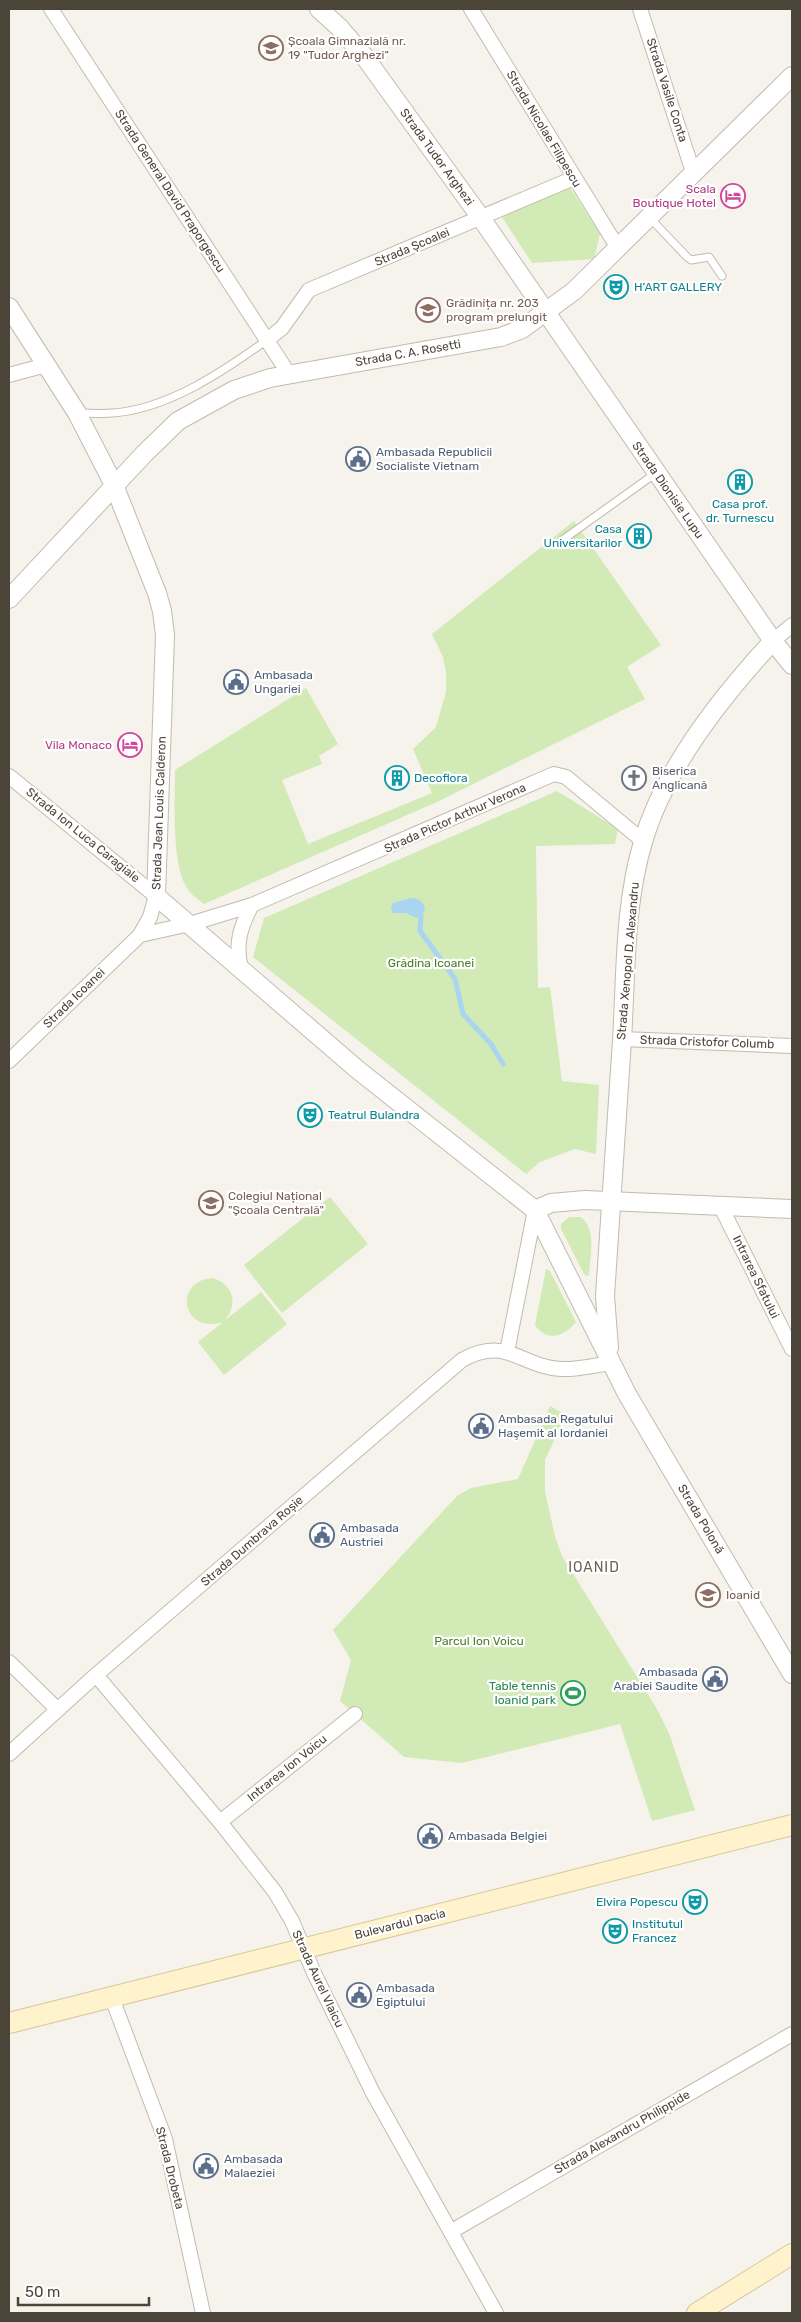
<svg xmlns="http://www.w3.org/2000/svg" width="801" height="2322" font-family="Rubik,sans-serif">
	<style>
		.green { fill: #d2eab5 }
		.water { fill: #a9d4f2 }
		.lines { fill: none; stroke-linecap: round; stroke-linejoin: round }
		.stream { stroke: #a9d4f2; stroke-width: 5 }
		.service-casing { stroke: #c2bbae; stroke-width: 9 }
		.minor-casing { stroke: #c2bbae; stroke-width: 16 }
		.tertiary-casing { stroke: #c2bbae; stroke-width: 20 }
		.secondary-casing { stroke: #d6c79b; stroke-width: 22 }
		.service { stroke: #fff; stroke-width: 7 }
		.minor { stroke: #fff; stroke-width: 14 }
		.tertiary { stroke: #fff; stroke-width: 18 }
		.secondary { stroke: #fff3cd; stroke-width: 20 }
		.labels { text-anchor: middle; dominant-baseline: central; stroke-width: 4.5; stroke-linejoin: round; paint-order: stroke }
		.education-label { font-size: 12px; fill: #785e54; stroke: #fff; text-anchor: start }
		.street-label { font-size: 12px; fill: #4b4439; stroke: #fff }
		.hotel-label { font-size: 12px; fill: #b23c85; stroke: #fff; text-anchor: end }
		.culture-label { font-size: 12px; fill: #0d838f; stroke: #fff; text-anchor: start }
		.service-label { font-size: 12px; fill: #4e5e75; stroke: #fff; text-anchor: start }
		.worship-label { font-size: 12px; fill: #5b616d; stroke: #fff; text-anchor: start }
		.park-label { font-size: 12px; fill: #4a7f2a; stroke: #fff }
		.leisure-label { font-size: 12px; fill: #27864d; stroke: #fff; text-anchor: end }
		.neighbourhood-label { font-size: 14px; letter-spacing: 1px; fill: #6e6250; stroke: #fff }
	</style>
	<rect width="100%" height="100%" fill="#f6f3ec"/>
	<g class="green">
		<polygon points="569,186 600,234 594,259 532,263 502,217"/>
		<path d="M574 521 661 645 627 667 645 699 437 802 204 904C198 899 191 895 187 888 171 862 175 801 175 770L306 688 338 744 319 756 322 764 282 780 308 844 432 793 413 749 436 727 446 692V672L443 657 432 634Z"/>
		<polygon points="557,791 618,829 615,844 536,846 538,988 550,987 562,1081 599,1085 596,1154 575,1149 540,1162 526,1174 253,957 264,918"/>
		<polygon points="330,1197 368,1244 282,1313 244,1265"/>
		<path d="M569 1217H581C597 1230 590 1256 589 1275L587 1276 584 1274 561 1229V1224Z"/>
		<path d="M546 1269 550 1271 576 1322C565 1336 547 1343 535 1325Z"/>
		<path d="M213 1278C234 1285 238 1304 225 1320L261 1292 287 1324 224 1375 198 1342 223 1322C181 1335 173 1280 213 1278Z"/>
		<polygon points="550,1406 566,1415 545,1460 545,1492 555,1536 562,1556 657,1709 669,1733 695,1810 652,1821 620,1724 462,1763 404,1757 340,1701 351,1660 333,1630 457,1496 471,1488 518,1479"/>
	</g>
	<path class="water" d="M411 898C419 898 424 902 425 910L421 916 416 918 406 913H393L391 909 393 903Z"/>
	<g class="lines">
		<polyline class="stream" points="421,916 420,931 455,979 463,1014 491,1044 503,1064"/>
		<defs>
			<g id="service">
				<polyline points="649,217 687,257 691,260 709,257 722,276"/>
				<path d="M79 413C90 413 102 414 113 413 168 409 224 371 267 340"/>
				<polyline points="561,541 656,473"/>
			</g>
			<g id="minor">
				<polyline points="51,9 289,374"/>
				<polyline points="471,9 618,248"/>
				<polyline points="640,9 693,172"/>
				<polyline points="267,340 282,328 309,290 574,178"/>
				<polyline points="9,375 46,365"/>
				<polyline points="773,641 792,625"/>
				<polyline points="9,776 156,896 150,917 140,935 9,1061"/>
				<polyline points="140,935 190,924 252,905 554,774 566,777 643,841"/>
				<path d="M241 969C235 944 240 927 252 905"/>
				<polyline points="622,1039 792,1046"/>
				<polyline points="720,1205 792,1349"/>
				<polyline points="507,1352 535,1210"/>
				<polyline points="9,1662 57,1709"/>
				<polyline points="96,1675 220,1822 275,1892 292,1921 314,1973 373,2093 496,2313"/>
				<path d="M9 1754 96 1675 462 1360C506 1335 521 1367 561 1369 577 1370 595 1365 611 1363"/>
				<polyline points="220,1822 355,1714"/>
				<polyline points="112,1998 165,2139 203,2313"/>
				<polyline points="452,2231 792,2034"/>
			</g>
			<g id="tertiary">
				<polyline points="319,9 340,28 364,56 481,218 773,641 792,665"/>
				<polyline points="9,307 77,413 114,485 157,593 162,611 165,635 156,896 358,1070 535,1210 627,1394 792,1674"/>
				<polyline points="9,599 144,454 178,421 234,390 270,378 501,337 522,329 574,291 792,76"/>
				<polyline points="535,1210 551,1203 585,1200 792,1209"/>
				<path d="M609 1348 605 1296C610 1211 617 1126 622 1040 626 975 624 905 643 842 664 769 722 696 773 641"/>
			</g>
			<g id="secondary">
				<polyline points="9,2023 792,1825"/>
				<polyline points="697,2313 792,2254"/>
			</g>
		</defs>
		<use href="#service" class="service-casing"/>
		<use href="#minor" class="minor-casing"/>
		<use href="#tertiary" class="tertiary-casing"/>
		<use href="#secondary" class="secondary-casing"/>
		<use href="#service" class="service"/>
		<use href="#minor" class="minor"/>
		<use href="#tertiary" class="tertiary"/>
		<use href="#secondary" class="secondary"/>
	</g>
	<defs>
		<symbol id="school-ring" viewBox="-11 -11 22 22"><circle r="9.5" fill="#fff" stroke="#8d6e63" stroke-width="1.5"/><path d="M0-5L7-2L0 1L-7-2ZM-4 1L0 2.5L4 1V4Q0 6-4 4Z" fill="#8d6e63"/></symbol>
		<symbol id="hotel-ring" viewBox="-11 -11 22 22"><circle r="9.5" fill="#fff" stroke="#d1479c" stroke-width="1.5"/><path d="M-6-4.5h1.5V1H6V5H4.5V3h-9V5H-6ZM-4 0a1.8 1.8 0 1 1 3.6 0ZM.5 0V-2.5h3Q6-2.5 6 0Z" fill="#d1479c"/></symbol>
		<symbol id="theatre-ring" viewBox="-11 -11 22 22"><circle r="9.5" fill="#fff" stroke="#0f9aa8" stroke-width="1.5"/><path d="M-5-5.5Q0-4 5-5.5V0Q5 5 0 6Q-5 5-5 0ZM-3.3-2.5H-1v1.5H-3.3ZM1-2.5H3.3v1.5H1ZM-2.8 1Q0 5.5 2.8 1Z" fill="#0f9aa8"/></symbol>
		<symbol id="civic-ring" viewBox="-11 -11 22 22"><circle r="9.5" fill="#fff" stroke="#5c6f8a" stroke-width="1.5"/><path d="M-.6-6.5H3V-4.5H.6V-3L4-1V1h2V6H-6V1h2V-1L-.6-3ZM-1.2 2.5V6h2.4V2.5Z" fill="#5c6f8a"/></symbol>
		<symbol id="building-ring" viewBox="-11 -11 22 22"><circle r="9.5" fill="#fff" stroke="#0f9aa8" stroke-width="1.5"/><path d="M-4-6H4V6H1V3H-1V6H-4ZM-2.5-4.3h1.7v1.8h-1.7ZM.8-4.3h1.7v1.8H.8ZM-2.5-1h1.7V.8h-1.7ZM.8-1h1.7V.8H.8Z" fill="#0f9aa8"/></symbol>
		<symbol id="church-ring" viewBox="-11 -11 22 22"><circle r="9.5" fill="#fff" stroke="#6b7280" stroke-width="1.5"/><path d="M-1.2-6h2.4v3.5h3.3v2.4h-3.3V6h-2.4V-.1h-3.3v-2.4h3.3Z" fill="#6b7280"/></symbol>
		<symbol id="stadium-ring" viewBox="-11 -11 22 22"><circle r="9.5" fill="#fff" stroke="#2e9e5b" stroke-width="1.5"/><path d="M0-5a6.5 5 0 1 0 0 10a6.5 5 0 1 0 0-10ZM-3.5-1.8h7v3.6h-7Z" fill="#2e9e5b"/></symbol>
	</defs>
	<g fill-rule="evenodd">
		<use href="#school-ring" x="257" y="34" width="28" height="28"/>
		<use href="#hotel-ring" x="719" y="182" width="28" height="28"/>
		<use href="#theatre-ring" x="602" y="273" width="28" height="28"/>
		<use href="#school-ring" x="414" y="296" width="28" height="28"/>
		<use href="#civic-ring" x="344" y="445" width="28" height="28"/>
		<use href="#building-ring" x="726" y="468" width="28" height="28"/>
		<use href="#building-ring" x="625" y="522" width="28" height="28"/>
		<use href="#civic-ring" x="222" y="668" width="28" height="28"/>
		<use href="#hotel-ring" x="116" y="731" width="28" height="28"/>
		<use href="#building-ring" x="383" y="764" width="28" height="28"/>
		<use href="#church-ring" x="620" y="764" width="28" height="28"/>
		<use href="#theatre-ring" x="296" y="1101" width="28" height="28"/>
		<use href="#school-ring" x="197" y="1189" width="28" height="28"/>
		<use href="#civic-ring" x="467" y="1412" width="28" height="28"/>
		<use href="#civic-ring" x="308" y="1521" width="28" height="28"/>
		<use href="#school-ring" x="694" y="1581" width="28" height="28"/>
		<use href="#civic-ring" x="701" y="1665" width="28" height="28"/>
		<use href="#stadium-ring" x="559" y="1679" width="28" height="28"/>
		<use href="#civic-ring" x="416" y="1822" width="28" height="28"/>
		<use href="#theatre-ring" x="681" y="1888" width="28" height="28"/>
		<use href="#theatre-ring" x="601" y="1917" width="28" height="28"/>
		<use href="#civic-ring" x="345" y="1981" width="28" height="28"/>
		<use href="#civic-ring" x="192" y="2152" width="28" height="28"/>
	</g>
	<g class="labels">
		<g class="education-label">
			<text x="288" y="41">Școala Gimnazială nr.<tspan x="288" dy="14">19 "Tudor Arghezi"</tspan></text>
			<text x="446" y="303">Grădinița nr. 203<tspan x="446" dy="14">program prelungit</tspan></text>
			<text x="228" y="1196">Colegiul Național<tspan x="228" dy="14">"Școala Centrală"</tspan></text>
			<text x="726" y="1595">Ioanid</text>
		</g>
		<g class="street-label">
			<text transform="translate(667 90) rotate(72)">Strada Vasile Conta</text>
			<text transform="translate(544 129) rotate(59)">Strada Nicolae Filipescu</text>
			<text transform="translate(437 157) rotate(54)">Strada Tudor Arghezi</text>
			<text transform="translate(170 191) rotate(57)">Strada General David Praporgescu</text>
			<text transform="translate(412 247) rotate(-23)">Strada Școalei</text>
			<text transform="translate(408 353) rotate(-10)">Strada C. A. Rosetti</text>
			<text transform="translate(668 490) rotate(55)">Strada Dionisie Lupu</text>
			<text transform="translate(159 813) rotate(-88)">Strada Jean Louis Calderon</text>
			<text transform="translate(455 818) rotate(-24)">Strada Pictor Arthur Verona</text>
			<text transform="translate(83 835) rotate(39)">Strada Ion Luca Caragiale</text>
			<text transform="translate(628 961) rotate(-85)">Strada Xenopol D. Alexandru</text>
			<text transform="translate(74 998) rotate(-44)">Strada Icoanei</text>
			<text transform="translate(707 1042) rotate(2)">Strada Cristofor Columb</text>
			<text transform="translate(756 1277) rotate(64)">Intrarea Sfatului</text>
			<text transform="translate(701 1519) rotate(59)">Strada Polonă</text>
			<text transform="translate(252 1541) rotate(-41)">Strada Dumbrava Roșie</text>
			<text transform="translate(287 1768) rotate(-39)">Intrarea Ion Voicu</text>
			<text transform="translate(400 1924) rotate(-14)">Bulevardul Dacia</text>
			<text transform="translate(318 1979) rotate(65)">Strada Aurel Vlaicu</text>
			<text transform="translate(622 2132) rotate(-30)">Strada Alexandru Philippide</text>
			<text transform="translate(170 2168) rotate(76)">Strada Drobeta</text>
		</g>
		<g class="hotel-label">
			<text x="716" y="189">Scala<tspan x="716" dy="14">Boutique Hotel</tspan></text>
			<text x="112" y="745">Vila Monaco</text>
		</g>
		<g class="culture-label">
			<text x="634" y="287">H’ART GALLERY</text>
			<text x="740" y="504" text-anchor="middle">Casa prof.<tspan x="740" dy="14">dr. Turnescu</tspan></text>
			<text x="622" y="529" text-anchor="end">Casa<tspan x="622" dy="14">Universitarilor</tspan></text>
			<text x="414" y="778">Decoflora</text>
			<text x="328" y="1115">Teatrul Bulandra</text>
			<text x="678" y="1902" text-anchor="end">Elvira Popescu</text>
			<text x="632" y="1924">Institutul<tspan x="632" dy="14">Francez</tspan></text>
		</g>
		<g class="service-label">
			<text x="376" y="452">Ambasada Republicii<tspan x="376" dy="14">Socialiste Vietnam</tspan></text>
			<text x="254" y="675">Ambasada<tspan x="254" dy="14">Ungariei</tspan></text>
			<text x="498" y="1419">Ambasada Regatului<tspan x="498" dy="14">Haşemit al Iordaniei</tspan></text>
			<text x="340" y="1528">Ambasada<tspan x="340" dy="14">Austriei</tspan></text>
			<text x="698" y="1672" text-anchor="end">Ambasada<tspan x="698" dy="14">Arabiei Saudite</tspan></text>
			<text x="448" y="1836">Ambasada Belgiei</text>
			<text x="376" y="1988">Ambasada<tspan x="376" dy="14">Egiptului</tspan></text>
			<text x="224" y="2159">Ambasada<tspan x="224" dy="14">Malaeziei</tspan></text>
		</g>
		<g class="worship-label">
			<text x="652" y="771">Biserica<tspan x="652" dy="14">Anglicană</tspan></text>
		</g>
		<g class="park-label">
			<text x="431" y="963">Grădina Icoanei</text>
			<text x="479" y="1641">Parcul Ion Voicu</text>
		</g>
		<g class="leisure-label">
			<text x="556" y="1686">Table tennis<tspan x="556" dy="14">Ioanid park</tspan></text>
		</g>
		<g class="neighbourhood-label">
			<text x="594" y="1567">IOANID</text>
		</g>
	</g>
	<rect width="801" height="2322" fill="none" stroke="#4b4439" stroke-width="20"/>
	<path d="M18 2297v8h131v-8" fill="none" stroke="#4b4439" stroke-width="2.5"/>
	<text x="25" y="2297" font-size="15" fill="#4b4439" stroke="#ffffff" stroke-width="4" paint-order="stroke">50 m</text>
</svg>
